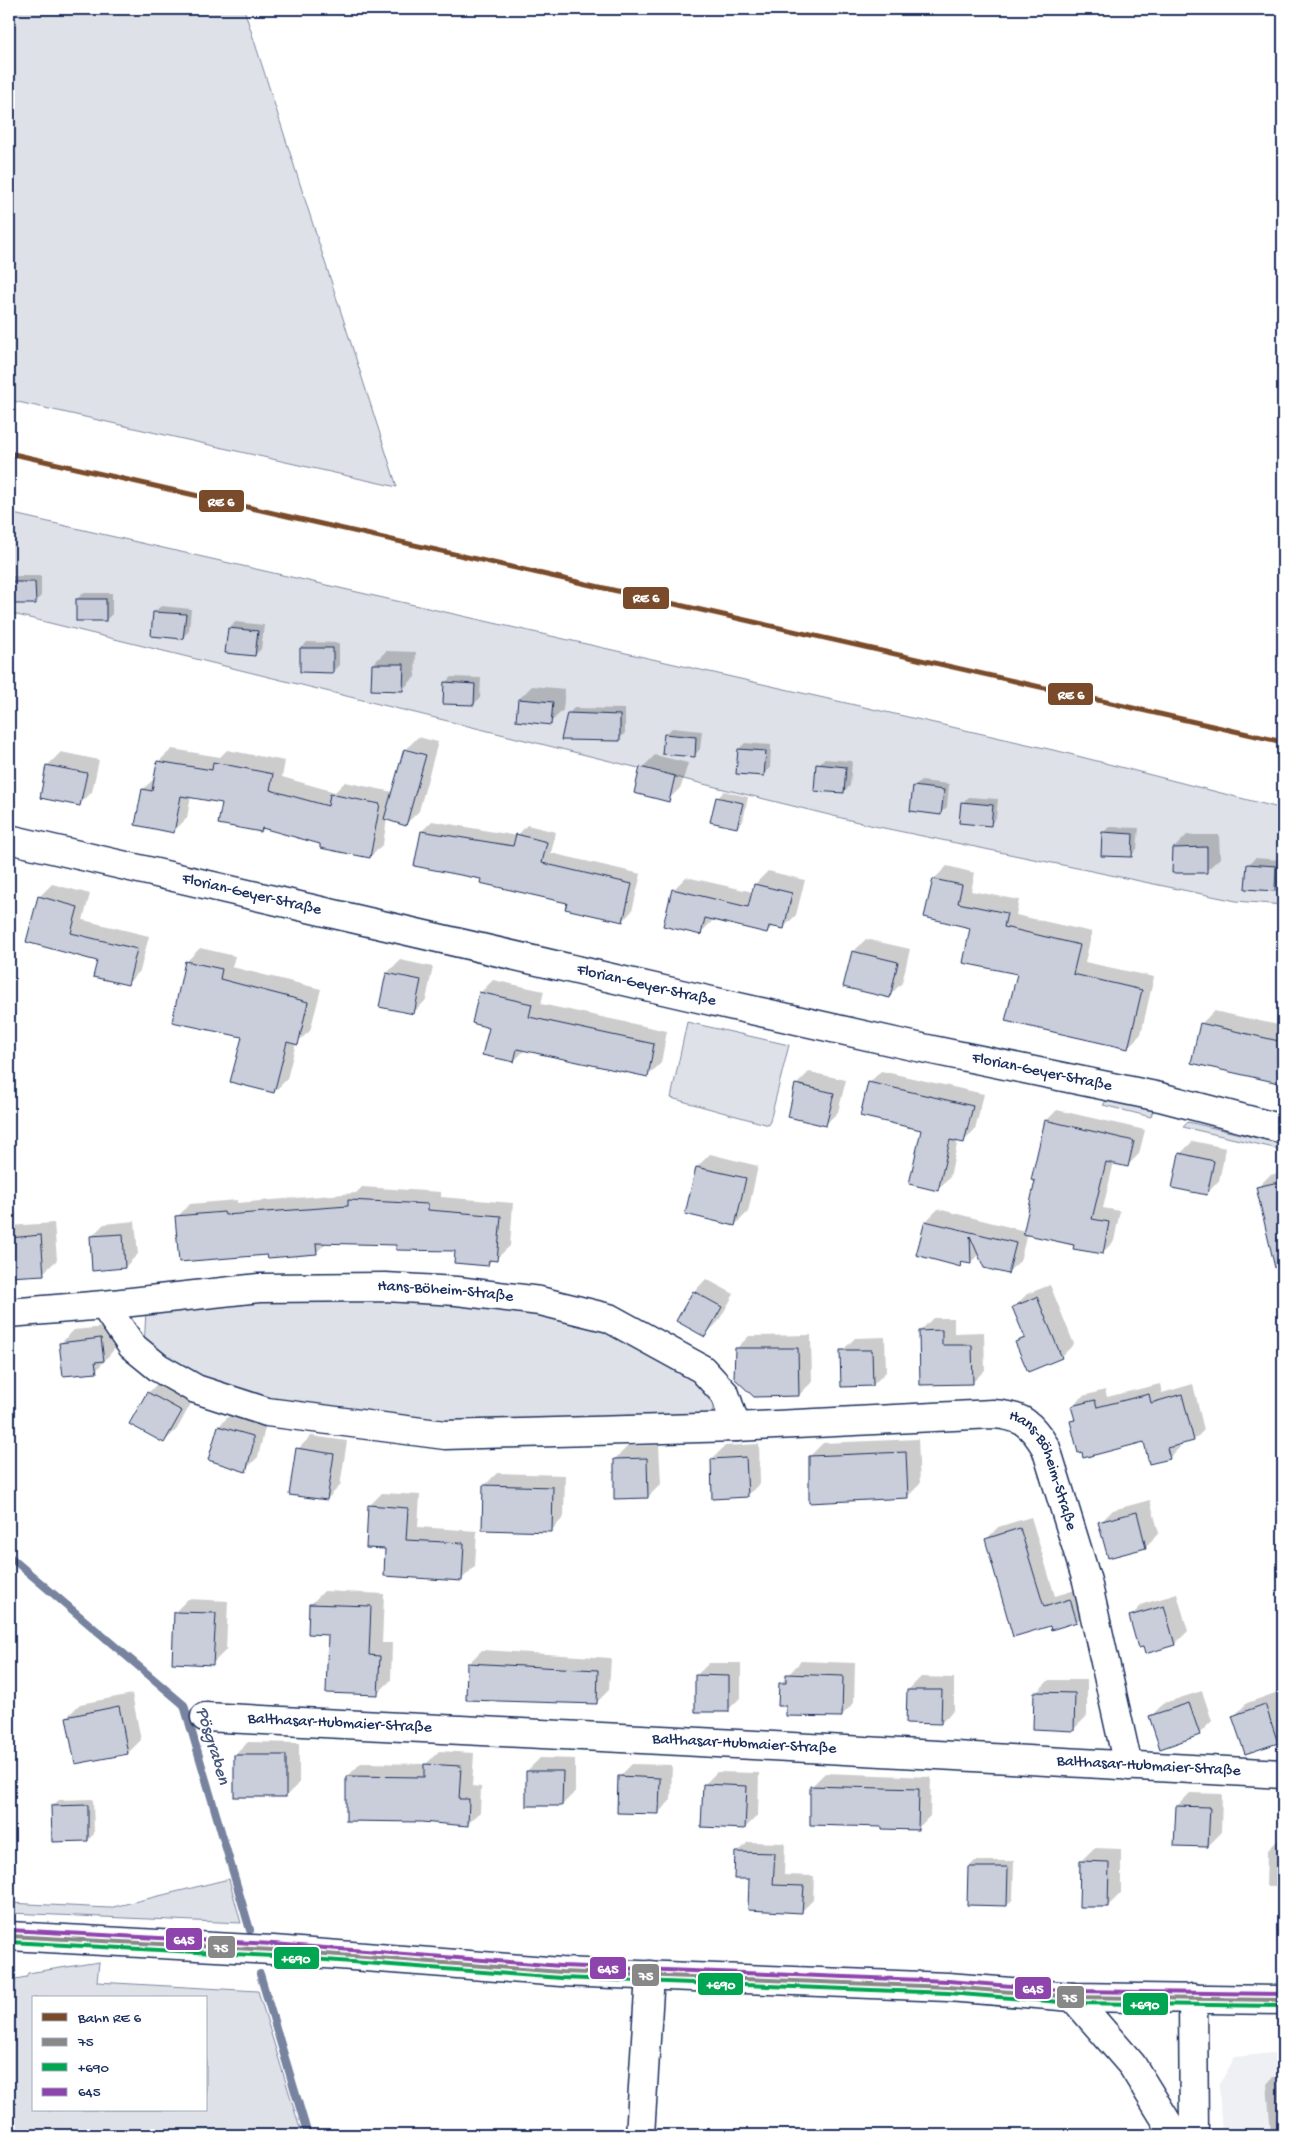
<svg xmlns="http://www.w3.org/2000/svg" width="1292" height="2144" font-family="'Gochi Hand',sans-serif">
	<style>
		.built { fill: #eff0f4 }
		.green { fill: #dee1e7; stroke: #7c88a2; fill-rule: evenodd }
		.shadow { fill: #0003 }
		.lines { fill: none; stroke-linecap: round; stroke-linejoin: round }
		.stream { stroke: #77839f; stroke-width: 8 }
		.building { fill: #caceda; stroke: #1b2f5e }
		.minor-casing { stroke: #1b2f5e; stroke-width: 31 }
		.major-casing { stroke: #1b2f5e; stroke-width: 31 }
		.minor { stroke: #fff; stroke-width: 28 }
		.major { stroke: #fff; stroke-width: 28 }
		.bus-1-casing { stroke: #fff; stroke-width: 8 }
		.bus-2-casing { stroke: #fff; stroke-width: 8 }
		.bus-3-casing { stroke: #fff; stroke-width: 8 }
		.bus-1 { stroke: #888; stroke-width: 4 }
		.bus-2 { stroke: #00a651; stroke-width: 4 }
		.bus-3 { stroke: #8e44ad; stroke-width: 4 }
		.rail-1-casing { stroke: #fff; stroke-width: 9 }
		.rail-1 { stroke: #7a4b2a; stroke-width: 5 }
		.labels { text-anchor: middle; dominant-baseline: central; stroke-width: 4; stroke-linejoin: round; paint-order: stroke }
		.street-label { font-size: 16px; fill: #1b2f5e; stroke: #fff }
		.water-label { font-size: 18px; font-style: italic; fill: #49597e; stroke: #fff }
		.line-badge { stroke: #fff; stroke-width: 2 }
		.badge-label { font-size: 14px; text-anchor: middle; font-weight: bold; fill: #fff }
	</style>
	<rect width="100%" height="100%" fill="#fff"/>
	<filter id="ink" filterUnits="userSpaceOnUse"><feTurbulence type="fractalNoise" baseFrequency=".02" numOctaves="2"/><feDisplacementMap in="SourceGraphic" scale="10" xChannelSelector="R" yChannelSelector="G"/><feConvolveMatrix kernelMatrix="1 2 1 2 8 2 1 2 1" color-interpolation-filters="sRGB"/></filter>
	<g filter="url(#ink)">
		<polygon class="built" points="1283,2052 1283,2135 1222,2135 1219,2085 1235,2057"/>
		<g class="green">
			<polygon points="9,9 244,9 397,487 9,400"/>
			<polygon points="9,513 1062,752 1283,809 1283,905 1236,901 874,826 9,613"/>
			<polygon points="687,1022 789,1045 769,1125 671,1098"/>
			<polygon points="1135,1098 1155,1102 1151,1117 1103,1105 1106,1101 1126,1105"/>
			<polygon points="1188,1122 1283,1144 1283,1150 1183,1127"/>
			<polygon points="259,1296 458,1298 605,1326 668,1358 713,1397 713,1414 448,1424 273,1405 208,1384 144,1346 146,1311"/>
			<polygon points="229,1879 241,1923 9,1913 9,1903 109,1908"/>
			<path d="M99 1962 97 1982 258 1991 302 2135H19L9 2118 10 1986 16 1979 26 1977 28 1973ZM34 1998H206V2110H34Z"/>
		</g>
		<g class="shadow">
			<polygon points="12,576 41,576 41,596 35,602 9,603 9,580"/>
			<polygon points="83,593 112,593 112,614 106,620 77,599"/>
			<polygon points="161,606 191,609 189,631 183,637 154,612"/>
			<polygon points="235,622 264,625 261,649 255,655 229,629"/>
			<polygon points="307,642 339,643 339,665 333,671 301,649"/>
			<polygon points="386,651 416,652 415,677 402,690 373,664"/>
			<polygon points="451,677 481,678 480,698 474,704 445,683"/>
			<polygon points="532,686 565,689 563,710 550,723 519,699"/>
			<polygon points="574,708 625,709 625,733 619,740 568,714"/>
			<polygon points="672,728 702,731 700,749 694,756 664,753 666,734"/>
			<polygon points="418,737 438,742 419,811 406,824 387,819 383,844 370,857 264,828 261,831 224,802 191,796 187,818 174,831 143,789 156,777 158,762 172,749 220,757 227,750 285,761 282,777 335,792 345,782 393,792 405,750"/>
			<polygon points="9,738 12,739 9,756"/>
			<polygon points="745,743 771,745 770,768 763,775 739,749"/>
			<polygon points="61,752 99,760 92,792 79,805 48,765"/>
			<polygon points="655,755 688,763 681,787 668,800 642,768"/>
			<polygon points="824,759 852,761 850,786 843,792 817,765"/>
			<polygon points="921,781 949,784 947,807 940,813 914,787"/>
			<polygon points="724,791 748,797 743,821 737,827 718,798"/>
			<polygon points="969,797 998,799 996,818 990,825 962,803"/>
			<polygon points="432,821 517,836 527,825 556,832 551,853 641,874 632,911 623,921 568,902 422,831"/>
			<polygon points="1109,827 1139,828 1137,849 1131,855 1103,833"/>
			<polygon points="1187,835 1219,835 1220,858 1206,871 1174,848"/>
			<polygon points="1255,858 1282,860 1280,883 1274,890 1247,887 1249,864"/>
			<polygon points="947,866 975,873 971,891 1019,900 1016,915 1092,932 1085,962 1154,977 1141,1034 1128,1047 1018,973 972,927 934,879"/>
			<polygon points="768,871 805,880 796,915 783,928 773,926 767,932 714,919 700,934 673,890 686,877 753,892 755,884"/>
			<polygon points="52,884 90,894 83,920 149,936 140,971 127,984 98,960 28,941 39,897"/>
			<polygon points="866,939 910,949 902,983 889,996 853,952"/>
			<polygon points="200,948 235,956 232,967 321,989 310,1031 296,1043 287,1079 274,1092 243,1036 174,1021 187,961"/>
			<polygon points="400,960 433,967 426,1000 413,1013 387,973"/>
			<polygon points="493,980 544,991 541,1004 667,1031 661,1063 648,1076 525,1050 514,1061 490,1027 480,993"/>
			<polygon points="1214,1011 1283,1026 1283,1083 1193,1062 1201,1024"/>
			<polygon points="881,1071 984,1094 975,1130 963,1142 958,1140 950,1177 938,1189 922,1129 869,1083"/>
			<polygon points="809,1072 846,1080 838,1112 825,1125 796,1085"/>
			<polygon points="1057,1110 1145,1130 1139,1154 1128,1165 1114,1162 1103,1208 1120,1211 1114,1241 1102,1253 1027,1234 1020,1261 1008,1272 979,1254 970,1263 964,1261 960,1265 918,1255 926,1221 938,1209 1025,1231 1046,1121"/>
			<polygon points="1193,1141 1226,1148 1219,1181 1206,1194 1180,1154"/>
			<polygon points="710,1154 758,1166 748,1212 735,1225 697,1167"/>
			<polygon points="1283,1172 1283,1252 1277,1228 1257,1188 1270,1175"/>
			<polygon points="362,1187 441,1192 441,1197 513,1203 510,1246 496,1259 493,1259 488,1264 456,1250 397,1244 327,1242 316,1253 268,1253 177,1217 190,1204 237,1200 237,1203 356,1193"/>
			<polygon points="135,1221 138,1254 125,1267 91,1237 104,1224"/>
			<polygon points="54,1223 57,1260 43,1273 9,1276 9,1226"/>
			<polygon points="706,1279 734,1294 718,1322 705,1335 694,1292"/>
			<polygon points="1050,1285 1074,1344 1061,1357 1017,1343 1025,1335 1014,1307 1027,1294"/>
			<polygon points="933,1318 954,1318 954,1333 984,1332 985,1370 972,1383 920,1331"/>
			<polygon points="114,1326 116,1347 96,1371 61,1343 74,1330"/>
			<polygon points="811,1335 812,1382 799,1395 736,1349 749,1336"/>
			<polygon points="885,1337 886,1372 873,1385 842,1351 855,1338"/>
			<polygon points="161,1380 194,1398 177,1429 164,1442 148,1393"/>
			<polygon points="1160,1384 1162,1393 1193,1384 1204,1430 1194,1440 1179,1444 1180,1447 1169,1458 1145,1440 1071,1422 1076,1417 1072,1406 1083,1396 1105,1390 1107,1397"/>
			<polygon points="232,1413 266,1424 258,1457 245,1470 219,1426"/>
			<polygon points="311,1436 347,1441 340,1486 327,1499 298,1449"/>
			<polygon points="918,1439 920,1484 907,1497 810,1456 823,1443"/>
			<polygon points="759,1444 760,1483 747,1496 712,1459 725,1446"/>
			<polygon points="659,1445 661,1484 648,1497 615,1459 628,1446"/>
			<polygon points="497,1473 565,1475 564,1517 551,1531 484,1486"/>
			<polygon points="382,1493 420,1495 418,1527 477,1531 475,1566 462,1579 387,1547 369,1506"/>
			<polygon points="1150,1500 1159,1533 1146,1546 1109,1556 1100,1523 1113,1510"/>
			<polygon points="1031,1517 1055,1596 1082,1588 1089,1609 1077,1621 1052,1628 987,1539 998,1527"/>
			<polygon points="324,1591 384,1594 382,1643 392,1643 391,1680 378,1693 329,1634 311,1604"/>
			<polygon points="1177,1594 1188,1631 1175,1644 1130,1617 1143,1604"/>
			<polygon points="188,1599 228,1601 226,1650 213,1663 175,1612"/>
			<polygon points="482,1650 611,1658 609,1690 596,1703 469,1663"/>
			<polygon points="801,1661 855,1663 854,1703 841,1716 787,1705 780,1684"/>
			<polygon points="709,1663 741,1663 741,1697 728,1710 696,1676"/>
			<polygon points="921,1677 954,1678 954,1710 941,1723 908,1690"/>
			<polygon points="1049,1680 1087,1680 1087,1716 1074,1729 1036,1693"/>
			<polygon points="1202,1691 1212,1721 1199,1734 1151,1716 1164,1703"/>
			<polygon points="1278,1692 1283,1707 1283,1737 1278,1742 1246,1753 1234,1716 1247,1703"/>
			<polygon points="132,1694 141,1740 128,1753 76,1762 67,1717 80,1704"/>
			<polygon points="248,1742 299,1743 299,1783 286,1796 235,1755"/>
			<polygon points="439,1751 474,1753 472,1786 481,1787 480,1812 467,1825 348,1776 361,1763 426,1764"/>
			<polygon points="540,1758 575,1759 575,1792 562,1805 527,1771"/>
			<polygon points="632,1764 672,1765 671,1800 658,1813 619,1777"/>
			<polygon points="717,1772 759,1773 758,1815 745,1828 704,1785"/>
			<polygon points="825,1773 931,1777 930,1816 917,1829 883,1825 812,1786"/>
			<polygon points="1190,1793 1222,1794 1221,1833 1208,1846 1177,1806"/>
			<polygon points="93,1799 94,1834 88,1840 52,1806 59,1800"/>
			<polygon points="1280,1838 1283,1838 1283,1886 1266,1886 1267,1851"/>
			<polygon points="748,1842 785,1843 784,1875 814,1876 813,1900 802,1911 750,1878 737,1853"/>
			<polygon points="1094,1848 1121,1849 1121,1893 1108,1906 1081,1861"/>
			<polygon points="975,1861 1014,1861 1013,1899 1007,1905 969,1867"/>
			<polygon points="1273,2077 1283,2077 1283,2135 1271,2135 1267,2084"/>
		</g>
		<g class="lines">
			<g class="stream">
				<polyline points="9,1556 184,1705 250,1930"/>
				<polyline points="260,1974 308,2135"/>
			</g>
		</g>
		<g class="building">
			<polygon points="9,582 35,582 36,604 9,604"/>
			<rect x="76" y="599" width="30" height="22"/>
			<polygon points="153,612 186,614 183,639 151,636"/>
			<polygon points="228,628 258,631 255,656 225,653"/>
			<polygon points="300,648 333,648 333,673 300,672"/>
			<polygon points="372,664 404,664 403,691 371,690"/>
			<polygon points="444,682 475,684 474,705 443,704"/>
			<polygon points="518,699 553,702 551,725 516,721"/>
			<polygon points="567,713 620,715 620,741 561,740"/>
			<polygon points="664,734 696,737 695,757 662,754"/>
			<polygon points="404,749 426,755 406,826 384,819"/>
			<polygon points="738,749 766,751 764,776 736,774"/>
			<polygon points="157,761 212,770 213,762 273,774 270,790 328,806 330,794 380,804 370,858 320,848 320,844 262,828 261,832 218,824 222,803 181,796 174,833 135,825 142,789 152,791"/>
			<polygon points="816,764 846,767 844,793 814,791"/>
			<polygon points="46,765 87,773 80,806 40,798"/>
			<polygon points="640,767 675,776 669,802 634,793"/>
			<polygon points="913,786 944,790 941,815 910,811"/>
			<polygon points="716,797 743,803 737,828 710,822"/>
			<polygon points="961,802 993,805 991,826 959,823"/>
			<polygon points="421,831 513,846 516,834 547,842 542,863 632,884 623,922 565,909 567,903 480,883 481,879 414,866"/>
			<polygon points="1102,832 1133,834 1132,857 1101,856"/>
			<polygon points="1207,847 1207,873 1172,873 1173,848"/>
			<polygon points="1247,864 1276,866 1275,891 1245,889"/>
			<polygon points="933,879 962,885 958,903 1007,913 1004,927 1080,945 1073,974 1142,990 1128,1049 1005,1021 1017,974 963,963 970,928 924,917"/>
			<polygon points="754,884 792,893 784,929 769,926 767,933 705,918 701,935 663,926 672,889 748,907"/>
			<polygon points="38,896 78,907 71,933 137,949 128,985 93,977 97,961 26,942"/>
			<polygon points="852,951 898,962 890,998 843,987"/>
			<polygon points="185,961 222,969 220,979 308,1002 298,1045 287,1042 274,1093 230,1082 242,1037 172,1022"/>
			<polygon points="386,973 421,980 414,1014 379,1007"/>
			<polygon points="479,992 532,1004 529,1017 654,1044 648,1077 517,1049 514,1062 482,1055 489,1028 472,1023"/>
			<polygon points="1200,1023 1283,1042 1283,1084 1191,1063"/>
			<polygon points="868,1082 973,1106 964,1143 950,1140 938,1191 909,1184 921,1130 860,1116"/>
			<polygon points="795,1084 834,1093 826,1126 788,1117"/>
			<polygon points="1045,1120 1134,1141 1128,1167 1106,1162 1092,1219 1109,1222 1103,1254 1073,1249 1074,1245 1023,1234 1035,1181 1031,1180"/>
			<polygon points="1179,1153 1214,1161 1207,1195 1172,1188"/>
			<polygon points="696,1167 746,1178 735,1226 685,1214"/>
			<polygon points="1283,1181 1283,1267 1275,1268 1256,1187"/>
			<polygon points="348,1200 428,1204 428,1210 501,1216 497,1261 489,1260 488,1266 454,1263 455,1251 396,1250 396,1245 316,1243 317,1254 268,1258 267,1255 179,1262 175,1216 224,1212 225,1215 348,1206"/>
			<polygon points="925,1221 1016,1243 1008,1274 984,1268 970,1236 971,1264 960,1262 961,1267 916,1255"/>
			<polygon points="123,1234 125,1268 92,1271 90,1236"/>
			<polygon points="41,1235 44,1275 9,1277 9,1238"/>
			<polygon points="693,1291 722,1307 705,1337 676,1321"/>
			<polygon points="1037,1297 1062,1358 1028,1372 1015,1342 1025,1338 1012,1307"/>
			<polygon points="942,1330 942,1345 972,1345 973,1384 920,1385 919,1331"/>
			<polygon points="101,1338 104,1361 95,1362 97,1373 63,1376 59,1343"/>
			<polygon points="735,1348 798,1348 799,1396 754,1397 734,1378"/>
			<polygon points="840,1350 872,1350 873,1386 841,1387"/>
			<polygon points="147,1392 182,1411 164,1443 129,1424"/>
			<polygon points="1149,1394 1151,1403 1182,1394 1194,1441 1167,1448 1170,1459 1149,1464 1144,1442 1083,1458 1082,1452 1078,1453 1070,1421 1075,1420 1071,1406 1095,1400 1097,1407"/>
			<polygon points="218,1426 253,1436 253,1445 246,1472 208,1460"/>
			<polygon points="296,1448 334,1454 327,1500 289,1495"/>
			<polygon points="906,1452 908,1498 809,1503 809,1456"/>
			<polygon points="746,1457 748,1497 712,1499 711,1459"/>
			<polygon points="647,1458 648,1498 614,1499 614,1459"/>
			<polygon points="483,1485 553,1487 552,1532 482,1530"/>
			<polygon points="368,1505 408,1508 406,1540 464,1543 462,1581 384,1576 385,1549 366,1548"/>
			<polygon points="1137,1512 1146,1548 1108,1558 1098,1522"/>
			<polygon points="1020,1528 1044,1607 1070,1599 1077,1622 1051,1630 1050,1626 1013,1637 985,1539"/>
			<polygon points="309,1604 371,1606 369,1655 380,1656 378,1695 326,1693 328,1635 308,1634"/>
			<polygon points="1164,1606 1175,1645 1145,1654 1143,1647 1138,1648 1129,1616"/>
			<polygon points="174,1612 216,1613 213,1665 172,1663"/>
			<polygon points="467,1663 598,1670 597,1704 466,1700"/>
			<polygon points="786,1674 843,1676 842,1717 786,1716 786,1706 778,1706 779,1683 786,1683"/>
			<polygon points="695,1675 729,1676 729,1712 695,1712"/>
			<polygon points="907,1690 942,1690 941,1724 906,1723"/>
			<polygon points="1034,1692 1075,1693 1074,1731 1033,1729"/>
			<polygon points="1189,1703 1200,1735 1160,1749 1149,1716"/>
			<polygon points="1265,1704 1278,1743 1245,1754 1232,1716"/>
			<polygon points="119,1706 128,1754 75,1764 66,1717"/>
			<rect x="234" y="1755" width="52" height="42"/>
			<polygon points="424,1764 461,1766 459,1799 469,1799 468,1826 421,1822 346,1821 346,1776 424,1777"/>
			<polygon points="526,1771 563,1771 562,1806 526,1806"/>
			<polygon points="618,1776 660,1778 659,1814 617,1813"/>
			<polygon points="703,1784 747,1786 745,1829 701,1827"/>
			<polygon points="810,1786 919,1789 918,1830 882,1829 882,1827 810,1825"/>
			<polygon points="88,1805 88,1841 52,1842 51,1806"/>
			<polygon points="1176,1806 1210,1807 1208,1847 1174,1846"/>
			<polygon points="735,1852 775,1853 773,1885 804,1886 802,1913 748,1910 749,1879 734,1879"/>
			<polygon points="1080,1861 1109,1862 1108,1907 1079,1907"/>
			<polygon points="968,1867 1008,1867 1007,1906 967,1905"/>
		</g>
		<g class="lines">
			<defs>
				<g id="minor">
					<path id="s1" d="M9 839 685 995 908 1045 1160 1097 1283 1129"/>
					<path id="s2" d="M104 1305 132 1346 159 1368 196 1389 267 1412 445 1435 736 1427 993 1414C1022 1416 1031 1423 1046 1448L1087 1581 1128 1766"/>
					<path id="s3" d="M9 1313 104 1305 259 1288 385 1287 457 1291 540 1301 609 1318 702 1369 725 1394 736 1427"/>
					<path id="s4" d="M205 1717 681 1741 1283 1774"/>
					<polyline points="1073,1997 1132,2065 1175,2135"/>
					<polyline points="1193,1998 1194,2135"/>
					<polyline points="640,2135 650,1975"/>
				</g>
				<polyline id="major" points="9,1936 273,1950 561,1972 948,1987 1073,1997 1283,2000"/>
			</defs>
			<use href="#minor" class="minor-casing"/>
			<use href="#major" class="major-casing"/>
			<use href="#minor" class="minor"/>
			<use href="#major" class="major"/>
			<defs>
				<polyline id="bus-1" points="9,1936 273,1950 561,1972 948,1987 1073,1997 1283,2000"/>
				<polyline id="bus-2" points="9,1942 273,1956 561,1978 948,1993 1073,2003 1283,2006"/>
				<polyline id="bus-3" points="9,1930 273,1944 561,1966 948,1981 1073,1991 1283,1994"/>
			</defs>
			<use href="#bus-1" class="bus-1-casing"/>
			<use href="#bus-2" class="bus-2-casing"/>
			<use href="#bus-3" class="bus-3-casing"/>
			<use href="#bus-1" class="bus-1"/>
			<use href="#bus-2" class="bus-2"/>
			<use href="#bus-3" class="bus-3"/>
			<defs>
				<polyline id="rail-1" points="9,453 1283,742"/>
			</defs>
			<use href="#rail-1" class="rail-1-casing"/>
			<use href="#rail-1" class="rail-1"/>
		</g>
	</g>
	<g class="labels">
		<g class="street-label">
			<text stroke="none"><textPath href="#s1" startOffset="249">Florian-Geyer-Straße</textPath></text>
			<text stroke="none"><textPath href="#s1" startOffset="654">Florian-Geyer-Straße</textPath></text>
			<text stroke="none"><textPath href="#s1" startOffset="1059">Florian-Geyer-Straße</textPath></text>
			<text stroke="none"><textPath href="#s3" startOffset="438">Hans-Böheim-Straße</textPath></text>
			<text stroke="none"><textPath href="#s2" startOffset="1014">Hans-Böheim-Straße</textPath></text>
			<text stroke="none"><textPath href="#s4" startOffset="135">Balthasar-Hubmaier-Straße</textPath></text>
			<text stroke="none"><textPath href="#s4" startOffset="540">Balthasar-Hubmaier-Straße</textPath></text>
			<text stroke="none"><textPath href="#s4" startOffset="945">Balthasar-Hubmaier-Straße</textPath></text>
		</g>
		<g class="water-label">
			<text transform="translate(212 1746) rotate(73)">Pösgraben</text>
		</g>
	</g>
	<g class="line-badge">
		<rect x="198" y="489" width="47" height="24" rx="5" fill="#7a4b2a"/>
		<rect x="622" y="586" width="48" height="24" rx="5" fill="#7a4b2a"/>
		<rect x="1047" y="682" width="47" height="24" rx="5" fill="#7a4b2a"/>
		<rect x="165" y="1927" width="38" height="24" rx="5" fill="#8e44ad"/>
		<rect x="207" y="1935" width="29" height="24" rx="5" fill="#888"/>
		<rect x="273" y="1946" width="47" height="24" rx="5" fill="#00a651"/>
		<rect x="589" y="1956" width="38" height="24" rx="5" fill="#8e44ad"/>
		<rect x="631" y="1963" width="29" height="24" rx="5" fill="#888"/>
		<rect x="697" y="1972" width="47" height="24" rx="5" fill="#00a651"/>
		<rect x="1014" y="1976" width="38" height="24" rx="5" fill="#8e44ad"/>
		<rect x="1056" y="1985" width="29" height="24" rx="5" fill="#888"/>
		<rect x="1122" y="1992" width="47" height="24" rx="5" fill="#00a651"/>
	</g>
	<g class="badge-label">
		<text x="221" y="506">RE 6</text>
		<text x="646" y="602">RE 6</text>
		<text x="1071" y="699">RE 6</text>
		<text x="184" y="1944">645</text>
		<text x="221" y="1952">75</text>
		<text x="296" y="1963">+690</text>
		<text x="608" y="1973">645</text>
		<text x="646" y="1980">75</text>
		<text x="721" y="1989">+690</text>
		<text x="1033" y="1993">645</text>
		<text x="1070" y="2002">75</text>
		<text x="1145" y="2009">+690</text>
	</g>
	<rect width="1292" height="2144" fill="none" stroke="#fff" stroke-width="30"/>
	<rect x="15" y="15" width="1262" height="2114" fill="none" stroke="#1b2f5e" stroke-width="2" filter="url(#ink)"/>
	<rect x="32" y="1996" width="175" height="115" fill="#ffffff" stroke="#a4acbf"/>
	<rect x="42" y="2013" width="25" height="8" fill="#7a4b2a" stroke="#a4acbf"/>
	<text x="78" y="2022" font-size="15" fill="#1b2f5e">Bahn RE 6</text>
	<rect x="42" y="2038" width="25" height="8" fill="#888888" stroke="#a4acbf"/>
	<text x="78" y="2046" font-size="15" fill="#1b2f5e">75</text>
	<rect x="42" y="2063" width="25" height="8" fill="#00a651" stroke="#a4acbf"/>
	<text x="78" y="2072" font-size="15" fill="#1b2f5e">+690</text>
	<rect x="42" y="2088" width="25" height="8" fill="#8e44ad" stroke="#a4acbf"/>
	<text x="78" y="2096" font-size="15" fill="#1b2f5e">645</text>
</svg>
